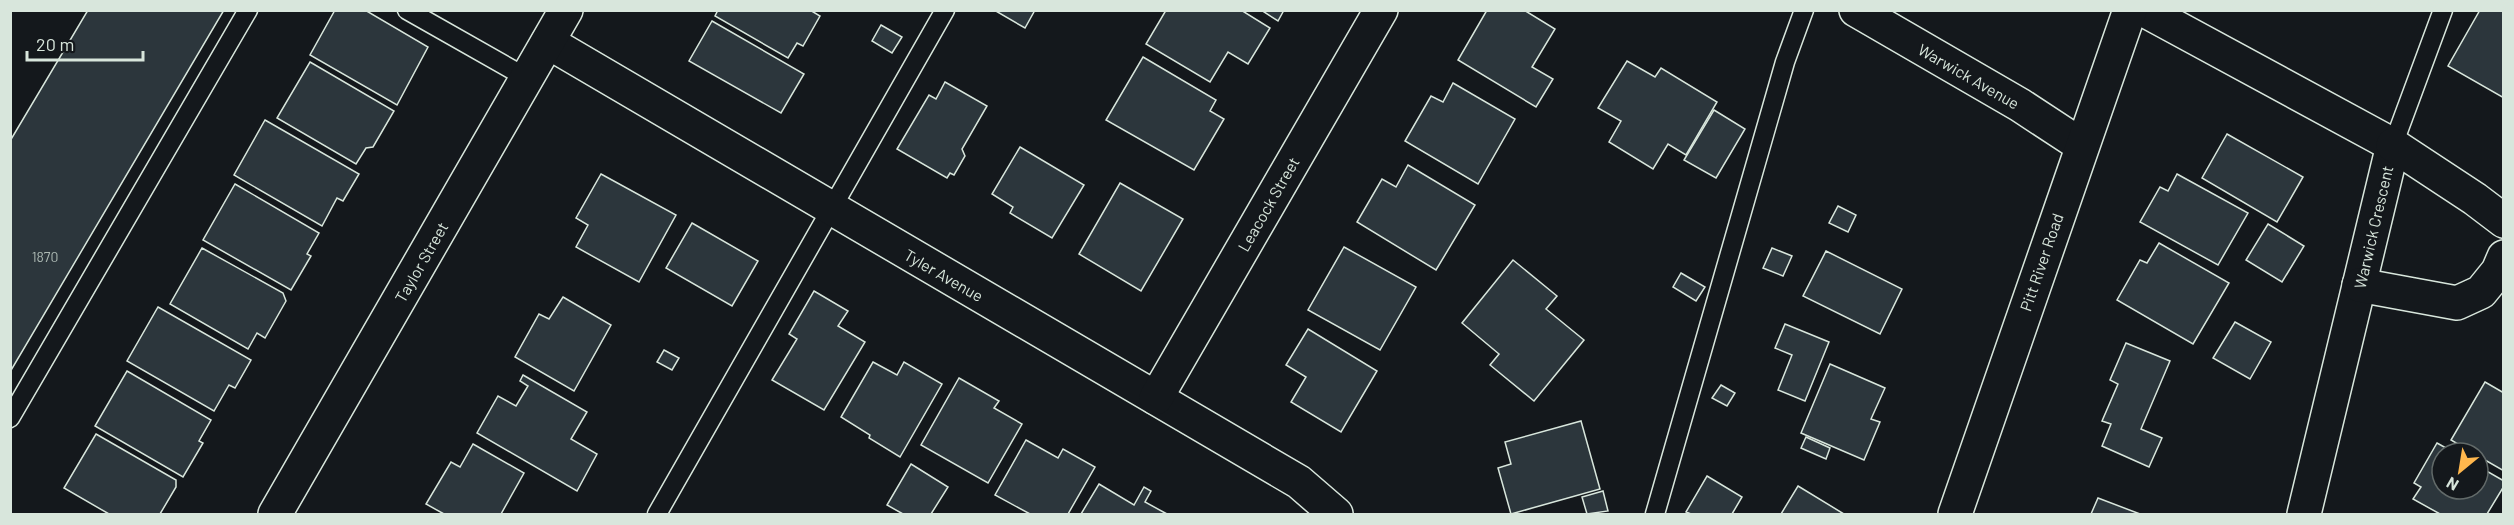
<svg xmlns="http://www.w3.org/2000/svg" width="2514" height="525" font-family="Barlow,sans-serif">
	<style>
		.building { fill: #2c363c; stroke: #d8e6dc; stroke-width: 1.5 }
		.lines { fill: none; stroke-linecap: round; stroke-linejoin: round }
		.lane-casing { stroke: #d8e6dc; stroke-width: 21 }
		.street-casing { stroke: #d8e6dc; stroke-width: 36 }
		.secondary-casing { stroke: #d8e6dc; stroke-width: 36 }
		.lane { stroke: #14181c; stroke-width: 18 }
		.street { stroke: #14181c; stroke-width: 33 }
		.secondary { stroke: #14181c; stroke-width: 33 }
		.labels { text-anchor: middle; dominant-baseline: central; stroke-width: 4.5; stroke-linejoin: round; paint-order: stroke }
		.number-label { font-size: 14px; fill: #adbab4 }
		.street-label { font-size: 16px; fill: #d8e6dc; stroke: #14181c }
	</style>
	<rect width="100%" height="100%" fill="#14181c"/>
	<g class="building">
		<polygon points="88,10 224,10 10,372 10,141"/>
		<polygon points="335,10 365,10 428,47 397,105 310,55"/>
		<polygon points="718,10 810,10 820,16 803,46 797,43 788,58 715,16"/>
		<polygon points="994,10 1035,10 1025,28"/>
		<polygon points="1162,10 1241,10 1270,28 1248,64 1228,52 1210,82 1146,44 1165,12"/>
		<polygon points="1261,10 1284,10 1278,21"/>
		<polygon points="1487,10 1524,10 1555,29 1532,67 1553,79 1536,107 1458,60"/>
		<polygon points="2480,10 2504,10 2504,98 2448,66"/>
		<polygon points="712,21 804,74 781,113 689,61"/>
		<polygon points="881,25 902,37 892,53 872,41"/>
		<polygon points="1143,57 1216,100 1210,111 1224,119 1194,170 1106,120"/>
		<polygon points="1627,61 1655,77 1661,68 1717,102 1686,155 1668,144 1653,169 1609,142 1621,121 1598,108"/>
		<polygon points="310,62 394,111 373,147 366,148 356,164 277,118"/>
		<polygon points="945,82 987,106 962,149 965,156 954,175 950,173 947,178 897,149 929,95 936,99"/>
		<polygon points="1453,83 1515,119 1478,184 1405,141 1431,96 1443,102"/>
		<polygon points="1714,110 1745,129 1716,178 1684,160"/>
		<polygon points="265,120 359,174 343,201 337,198 322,226 234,175"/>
		<polygon points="2227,134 2303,177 2277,222 2202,178"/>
		<polygon points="1020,147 1084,185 1052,238 1010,213 1013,207 992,194"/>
		<polygon points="1408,165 1475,205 1436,270 1357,222 1382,179 1396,187"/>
		<polygon points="601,174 676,215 639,282 576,247 588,225 576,218"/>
		<polygon points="2177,174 2248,213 2218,265 2140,222 2160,187 2168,191"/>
		<polygon points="1120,183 1183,219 1141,291 1079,254"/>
		<polygon points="235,184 319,233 307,254 311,256 291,290 203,240"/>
		<polygon points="1838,206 1856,215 1848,232 1829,223"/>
		<polygon points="692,223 758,261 732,306 666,268"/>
		<polygon points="2268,224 2304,246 2282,282 2246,260"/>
		<polygon points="2159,243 2229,283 2193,344 2117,300 2140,260 2147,263"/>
		<polygon points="1344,247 1416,287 1380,350 1308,310"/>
		<polygon points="202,248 283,293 286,301 265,338 257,333 248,349 170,304"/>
		<polygon points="1772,248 1792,256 1783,276 1763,268"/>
		<polygon points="1826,251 1902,289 1880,334 1803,296"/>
		<polygon points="1513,260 1557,296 1546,309 1584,340 1534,401 1490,365 1499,354 1462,323"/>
		<polygon points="1681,273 1705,287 1696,301 1673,287"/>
		<polygon points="814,291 848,311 838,326 865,342 824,410 772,380 797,339 789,334"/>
		<polygon points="563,297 611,325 574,391 515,357 539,314 549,319"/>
		<polygon points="158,307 251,360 235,388 229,385 214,411 127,361"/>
		<polygon points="2235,322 2271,342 2250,379 2213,358"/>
		<polygon points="1785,324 1829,342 1805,401 1778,390 1792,355 1775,348"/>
		<polygon points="1308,329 1377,371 1341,432 1291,402 1306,377 1286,365"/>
		<polygon points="2126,343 2170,361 2141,429 2162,438 2149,467 2102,446 2111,424 2102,421 2118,384 2110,380"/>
		<polygon points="664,350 679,358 672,370 657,362"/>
		<polygon points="873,362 897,375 904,362 942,384 900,457 869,438 870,435 841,417"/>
		<polygon points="1830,364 1885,388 1871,419 1880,422 1864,460 1801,433"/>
		<polygon points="127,371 211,420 199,441 203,443 183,477 95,426"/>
		<polygon points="523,375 587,412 571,439 597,454 577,491 477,433 498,396 516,406 528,386 520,381"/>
		<polygon points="959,378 999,401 994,408 1022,424 988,483 921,445"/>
		<polygon points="2485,382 2504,393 2504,471 2478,456 2478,453 2473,453 2451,440"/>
		<polygon points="1721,385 1735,393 1727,406 1712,398"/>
		<polygon points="1581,421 1600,489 1511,514 1498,468 1511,464 1505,442"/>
		<polygon points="96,434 176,480 176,487 160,514 109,514 64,488"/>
		<polygon points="1806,437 1830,448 1826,459 1801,448"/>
		<polygon points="1026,440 1058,458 1063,449 1095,467 1068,514 1030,514 995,495"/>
		<polygon points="2437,443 2455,453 2442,453 2442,489 2478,489 2478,466 2504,481 2504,486 2487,514 2440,514 2413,499 2421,487 2414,483"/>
		<polygon points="473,444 524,473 501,514 444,514 426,504 451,462 460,467"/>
		<polygon points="911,464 948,487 931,514 903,514 887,505"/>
		<polygon points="1707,476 1742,497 1732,514 1691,514 1686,512"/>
		<polygon points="1099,484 1134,505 1144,487 1151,491 1145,502 1167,514 1081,514"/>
		<polygon points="1798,486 1844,514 1781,514"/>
		<polygon points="1603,491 1608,511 1587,514 1582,497"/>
		<polygon points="2098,498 2140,514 2091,514"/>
	</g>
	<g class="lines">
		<defs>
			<g id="lane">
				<polyline points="407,10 527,78"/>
				<polyline points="2393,145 2443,10"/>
				<polyline points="10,418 248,10"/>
				<polyline points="657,514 945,10"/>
				<polyline points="1655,514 1785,62 1804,10"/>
			</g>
			<g id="street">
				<polyline points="1856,10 2020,105 2081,145"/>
				<polyline points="2144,10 2393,145 2304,514"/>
				<polyline points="548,42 1299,482 1336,514"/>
				<polyline points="2393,145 2475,199 2504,221"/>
				<polyline points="2359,285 2457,303 2481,292 2498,271 2504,257"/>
				<polyline points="1156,398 1381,10"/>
			</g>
			<g id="secondary">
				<polyline points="275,514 566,10"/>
				<polyline points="1955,514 2130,10"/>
			</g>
		</defs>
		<use href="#lane" class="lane-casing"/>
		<use href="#street" class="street-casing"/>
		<use href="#secondary" class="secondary-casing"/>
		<use href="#lane" class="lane"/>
		<use href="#street" class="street"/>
		<use href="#secondary" class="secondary"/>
	</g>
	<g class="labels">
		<g class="number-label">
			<text x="45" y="256">1870</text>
		</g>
		<g class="street-label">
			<text transform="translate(1969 76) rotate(30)">Warwick Avenue</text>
			<text transform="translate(1268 204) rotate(-60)">Leacock Street</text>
			<text transform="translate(2373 227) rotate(-77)">Warwick Crescent</text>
			<text transform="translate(421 262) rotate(-60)">Taylor Street</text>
			<text transform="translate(2041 262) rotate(-71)">Pitt River Road</text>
			<text transform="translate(944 275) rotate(30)">Tyler Avenue</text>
		</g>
	</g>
	<rect width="2514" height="525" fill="none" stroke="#d8e6dc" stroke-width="24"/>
	<g transform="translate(2460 471) rotate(210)"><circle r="28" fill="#14181c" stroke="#626a69" stroke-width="1.5"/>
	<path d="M0-4.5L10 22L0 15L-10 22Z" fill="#ffb74d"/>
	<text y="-9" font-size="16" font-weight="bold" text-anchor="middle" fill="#d8e6dc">N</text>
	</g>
	<path d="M27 51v9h116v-9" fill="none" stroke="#d8e6dc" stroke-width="3"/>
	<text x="36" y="51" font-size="18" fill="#d8e6dc" stroke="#14181c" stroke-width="4.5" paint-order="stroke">20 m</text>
</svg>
